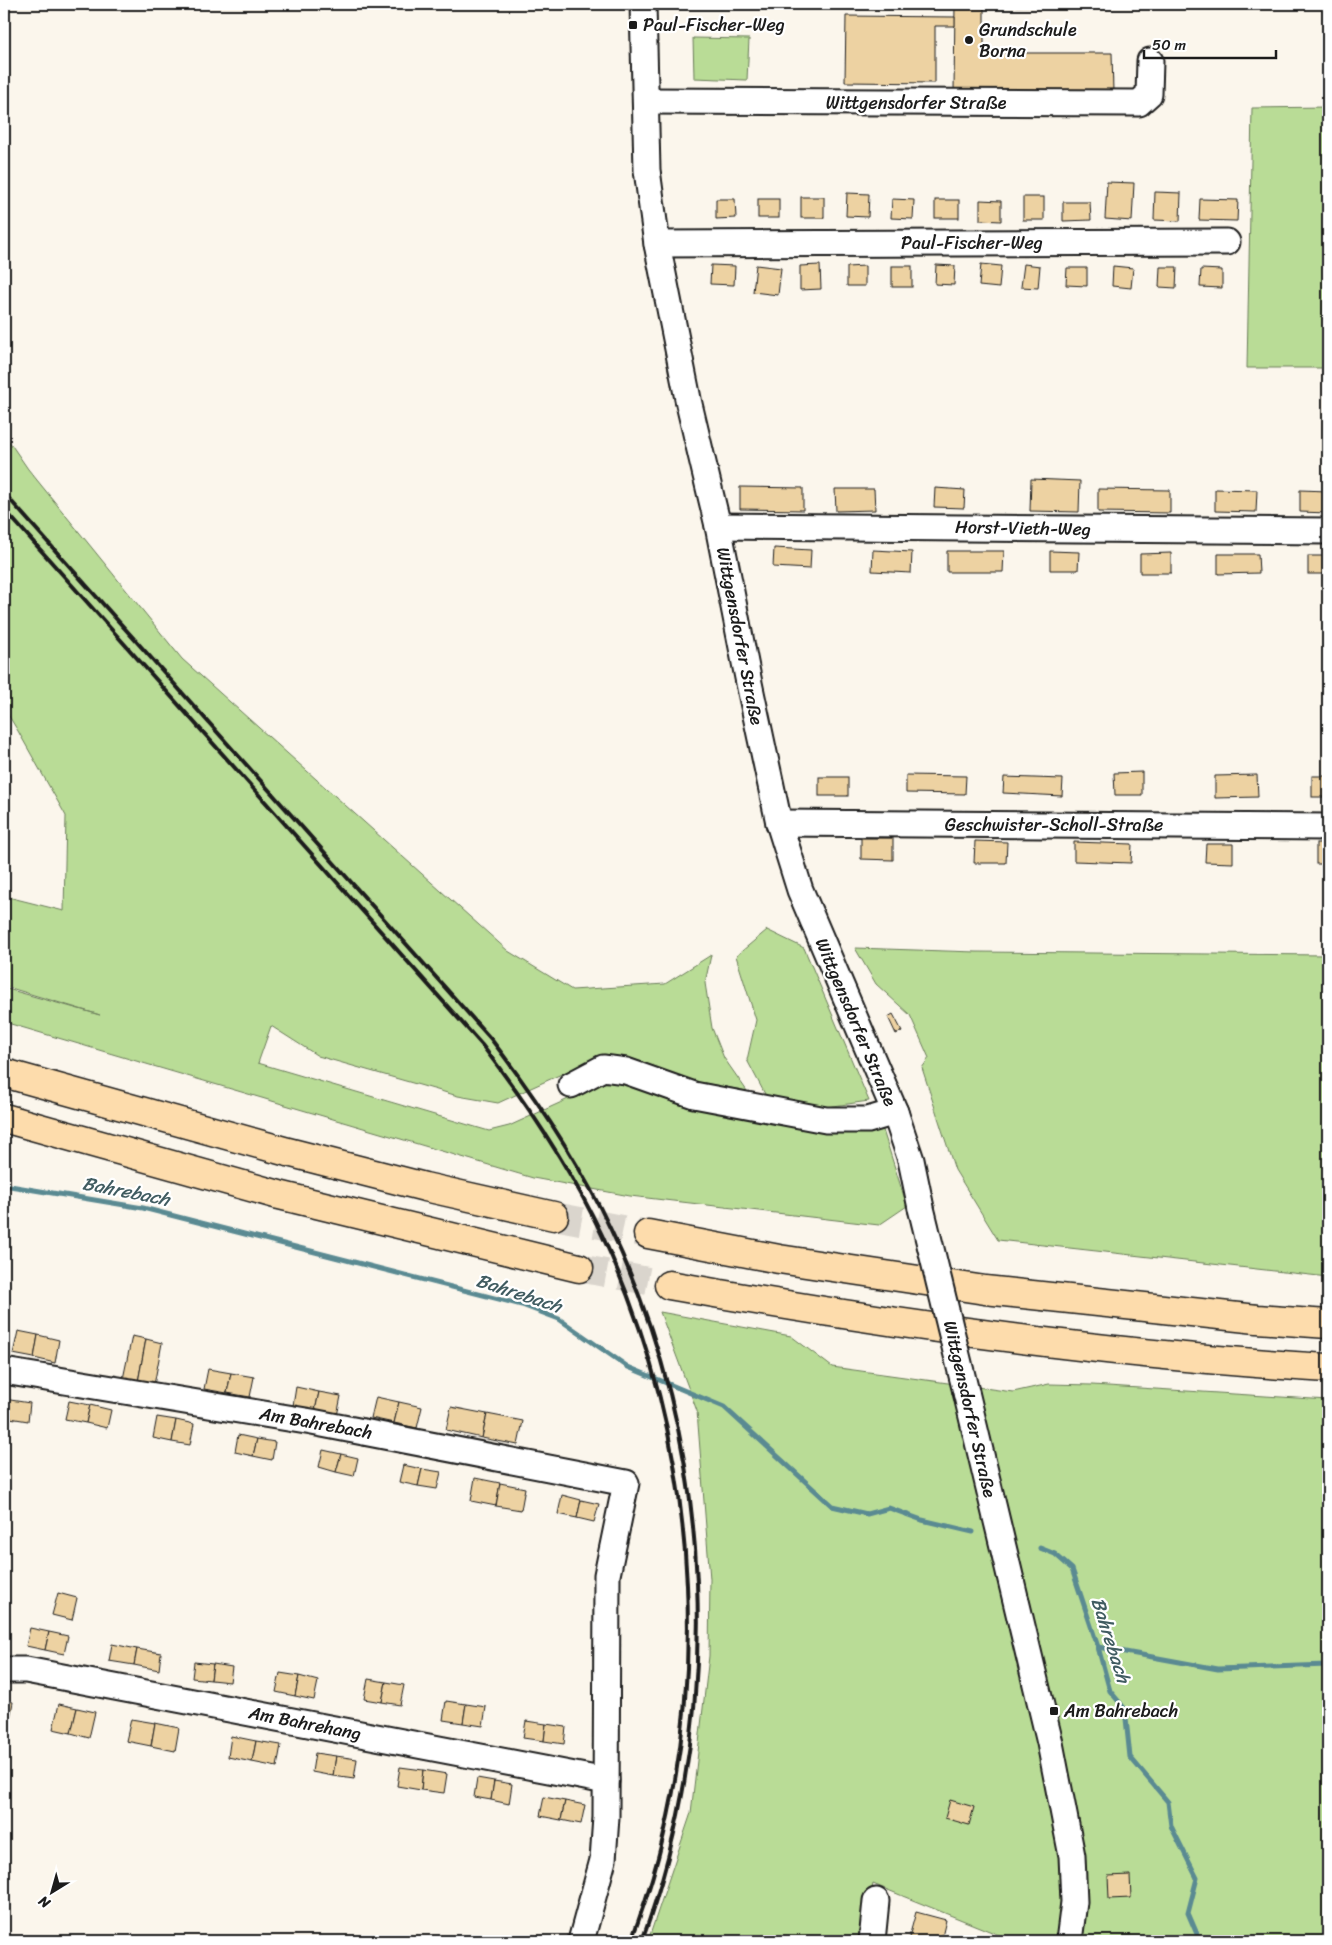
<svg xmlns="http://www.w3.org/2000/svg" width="1332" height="1945" font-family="Sriracha,sans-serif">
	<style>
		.green { fill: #b9dc96; stroke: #6a7c59 }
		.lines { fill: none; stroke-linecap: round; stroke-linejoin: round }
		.stream { stroke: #5a8a92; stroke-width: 5 }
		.building { fill: #edd2a2; stroke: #1c1c1c }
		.highway-tunnel { stroke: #dad5cd; stroke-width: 28; stroke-dasharray: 28 14; stroke-linecap: butt }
		.minor-casing { stroke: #1c1c1c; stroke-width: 29 }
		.highway-casing { stroke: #1c1c1c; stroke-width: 31 }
		.minor { stroke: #fff; stroke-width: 25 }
		.highway { stroke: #fddcac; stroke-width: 28 }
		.rail { stroke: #1c1c1c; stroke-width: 4 }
		.minor-bridge-casing { stroke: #1c1c1c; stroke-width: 29; stroke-linecap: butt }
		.minor-bridge { stroke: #fff; stroke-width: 25 }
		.poi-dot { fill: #1c1c1c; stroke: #fff; stroke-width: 2 }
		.labels { text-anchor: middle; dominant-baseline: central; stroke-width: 4.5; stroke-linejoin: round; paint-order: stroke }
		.poi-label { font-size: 18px; fill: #1c1c1c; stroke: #fff; text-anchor: start }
		.street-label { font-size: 18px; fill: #1c1c1c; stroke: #fff }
		.water-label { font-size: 19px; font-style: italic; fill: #405c61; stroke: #fff }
	</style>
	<rect width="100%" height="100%" fill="#fbf6ec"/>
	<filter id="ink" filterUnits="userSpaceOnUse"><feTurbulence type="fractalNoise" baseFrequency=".02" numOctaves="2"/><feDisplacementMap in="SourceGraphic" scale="10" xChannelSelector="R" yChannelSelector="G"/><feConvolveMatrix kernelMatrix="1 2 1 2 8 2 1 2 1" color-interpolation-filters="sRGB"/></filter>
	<g filter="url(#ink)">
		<g class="green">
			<polygon points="693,38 749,39 747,80 694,78"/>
			<polygon points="1328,107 1328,368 1247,368 1252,108"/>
			<polygon points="4,434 28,469 182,659 508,951 572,990 665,984 711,955 705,983 712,1028 724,1058 747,1091 693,1081 633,1059 601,1056 498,1103 458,1096 318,1056 271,1026 258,1063 489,1131 509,1126 610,1080 881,1124 907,1206 879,1225 630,1196 533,1178 4,1022 4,988 100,1015 4,986 4,896 64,911 66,816 18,731 4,708"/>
			<polygon points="767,930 804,948 869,1101 819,1108 766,1096 747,1060 756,1020 736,956"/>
			<polygon points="855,948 976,952 1328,955 1328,1277 998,1240 955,1170 922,1068 929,1058 910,1015 876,984"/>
			<polygon points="660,1312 791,1336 832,1367 1013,1392 1049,1384 1092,1385 1328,1400 1328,1941 1014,1941 873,1884 861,1941 648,1941 691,1813 709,1656 710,1579 697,1411"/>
		</g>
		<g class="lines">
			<g class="stream">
				<polyline points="4,1185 143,1208 522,1305 559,1319 628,1367 724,1407 832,1506 867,1514 889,1508 922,1520 973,1532"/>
				<polyline points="1040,1548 1055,1554 1072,1569 1098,1647 1110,1691 1125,1709 1130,1757 1168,1802 1171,1826 1197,1878 1188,1913 1200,1941"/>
				<polyline points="1098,1647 1218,1669 1328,1665"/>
			</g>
		</g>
		<g class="building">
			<polygon points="955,4 1112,4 1112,5 984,6 984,53 1112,53 1113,92 954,92"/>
			<polygon points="846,16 955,17 955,26 935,26 935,83 845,82"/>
			<polygon points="1107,182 1134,183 1132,221 1105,219"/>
			<polygon points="1155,192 1181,193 1180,221 1154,220"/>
			<polygon points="847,193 869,194 868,217 846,216"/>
			<rect x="801" y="197" width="23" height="21"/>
			<rect x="1023" y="197" width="21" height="23"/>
			<polygon points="716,199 735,199 736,218 716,219"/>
			<rect x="758" y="199" width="21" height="19"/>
			<polygon points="892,199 914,200 913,219 891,218"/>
			<polygon points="1200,199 1238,200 1237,221 1199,220"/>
			<rect x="935" y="200" width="24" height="18"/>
			<polygon points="980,200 1001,201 1001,221 980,220"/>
			<polygon points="1063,202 1090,202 1091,220 1063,221"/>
			<polygon points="981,264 1001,266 999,288 979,286"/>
			<polygon points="1024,264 1040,266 1038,288 1021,287"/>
			<polygon points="711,265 735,266 734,285 710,284"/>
			<polygon points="756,265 781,268 778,295 753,292"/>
			<polygon points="820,265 821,289 800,290 800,266"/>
			<polygon points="936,265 955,266 954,285 935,284"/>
			<polygon points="865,266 865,286 847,286 847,267"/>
			<rect x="892" y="266" width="20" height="21"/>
			<polygon points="1113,266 1133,268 1131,288 1112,286"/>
			<polygon points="1160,267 1177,267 1176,288 1159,287"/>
			<polygon points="1067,268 1087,268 1087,286 1066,285"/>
			<polygon points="1201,269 1222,270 1222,288 1200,287"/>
			<polygon points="1031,479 1080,481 1079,512 1030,511"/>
			<polygon points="740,487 803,488 803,510 740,509"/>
			<polygon points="935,488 965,490 964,508 934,507"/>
			<polygon points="835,489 874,489 875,510 836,511"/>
			<polygon points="1098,489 1170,490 1170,513 1098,512"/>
			<polygon points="1215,489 1257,490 1256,512 1215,511"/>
			<polygon points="1300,490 1328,491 1328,513 1300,512"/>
			<polygon points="774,548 811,550 810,569 773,567"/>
			<polygon points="873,550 912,552 911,573 872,571"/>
			<polygon points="947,551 1004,551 1003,572 947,572"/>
			<polygon points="1050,551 1079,552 1078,570 1050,570"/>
			<polygon points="1171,553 1171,573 1140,573 1140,554"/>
			<polygon points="1218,554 1258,554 1259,573 1218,574"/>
			<rect x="1308" y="556" width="20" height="18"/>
			<polygon points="1142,772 1142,795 1115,795 1114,773"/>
			<polygon points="906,775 966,776 965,794 906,793"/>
			<polygon points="1257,775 1258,797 1215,798 1215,776"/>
			<rect x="1312" y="776" width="16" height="21"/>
			<rect x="819" y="777" width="29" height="19"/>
			<polygon points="1004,777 1063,779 1062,796 1003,793"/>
			<polygon points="861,838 893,838 893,860 861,859"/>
			<polygon points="975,841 1007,842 1006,863 974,863"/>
			<polygon points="1074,842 1132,844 1131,863 1074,861"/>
			<rect x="1316" y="843" width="12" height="21"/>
			<polygon points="1206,844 1233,844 1233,863 1205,862"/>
			<polygon points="893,1014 902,1031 896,1034 888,1017"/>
			<polygon points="18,1331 38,1335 34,1358 13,1354"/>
			<polygon points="38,1335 59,1340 55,1363 34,1358"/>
			<polygon points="132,1336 146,1339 138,1382 123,1379"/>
			<polygon points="146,1339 162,1343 154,1385 138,1382"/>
			<polygon points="208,1369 231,1373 227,1393 204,1389"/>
			<polygon points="231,1373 254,1377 250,1397 227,1393"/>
			<polygon points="296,1387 319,1392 315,1411 293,1406"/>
			<polygon points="319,1392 341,1396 337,1416 315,1411"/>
			<polygon points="376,1397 399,1402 394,1423 371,1418"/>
			<polygon points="4,1399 30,1403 28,1421 4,1417"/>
			<polygon points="69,1401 90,1405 86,1423 65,1419"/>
			<polygon points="399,1402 422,1407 417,1428 394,1423"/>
			<polygon points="90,1405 111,1410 107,1428 86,1423"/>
			<polygon points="451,1407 487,1414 482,1438 446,1430"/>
			<polygon points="487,1414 523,1421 518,1445 482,1438"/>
			<polygon points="157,1417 176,1420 172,1442 153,1438"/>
			<polygon points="176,1420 194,1424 190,1445 172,1442"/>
			<polygon points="238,1435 257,1439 253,1456 235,1452"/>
			<polygon points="257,1439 275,1442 272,1460 253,1456"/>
			<polygon points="323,1450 341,1454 336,1472 319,1467"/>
			<polygon points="341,1454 358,1458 354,1476 336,1472"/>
			<polygon points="403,1465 422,1469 418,1486 399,1482"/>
			<polygon points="422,1469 441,1472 437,1489 418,1486"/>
			<polygon points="475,1478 500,1483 496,1506 471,1501"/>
			<polygon points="500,1483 525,1488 521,1510 496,1506"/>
			<polygon points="562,1495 581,1500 577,1518 558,1514"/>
			<polygon points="581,1500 599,1504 594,1522 577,1518"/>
			<polygon points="58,1593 77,1598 72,1620 52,1615"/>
			<polygon points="30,1628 49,1632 45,1650 26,1646"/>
			<polygon points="49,1632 68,1636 64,1654 45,1650"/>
			<polygon points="112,1644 137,1649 134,1665 109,1661"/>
			<polygon points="137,1649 161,1653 159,1670 134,1665"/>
			<polygon points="194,1662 213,1664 211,1680 192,1678"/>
			<polygon points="213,1664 232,1667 230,1682 211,1680"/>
			<polygon points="280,1673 299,1676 295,1696 276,1692"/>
			<polygon points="299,1676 318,1681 314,1700 295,1696"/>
			<polygon points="368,1679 386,1682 382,1702 364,1699"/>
			<polygon points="386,1682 404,1685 400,1705 382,1702"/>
			<polygon points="4,1700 13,1702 9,1724 4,1723"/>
			<polygon points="446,1701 466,1704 463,1723 443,1720"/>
			<polygon points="59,1704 77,1708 71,1733 53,1729"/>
			<polygon points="466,1704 486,1707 483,1726 463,1723"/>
			<polygon points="77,1708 95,1712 89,1738 71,1733"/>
			<polygon points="131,1719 155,1723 151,1746 126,1741"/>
			<polygon points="526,1721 546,1724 544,1741 523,1738"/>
			<polygon points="155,1723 179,1728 175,1751 151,1746"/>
			<polygon points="546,1724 566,1727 564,1744 544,1741"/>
			<polygon points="231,1736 256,1741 252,1762 228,1757"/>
			<polygon points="256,1741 281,1745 277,1767 252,1762"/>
			<polygon points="315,1753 336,1756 333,1776 312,1772"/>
			<polygon points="336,1756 357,1759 354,1779 333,1776"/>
			<polygon points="400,1767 423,1770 421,1790 397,1786"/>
			<polygon points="423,1770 447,1774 444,1793 421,1790"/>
			<polygon points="477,1778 494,1781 491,1800 474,1797"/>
			<polygon points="494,1781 512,1784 509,1804 491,1800"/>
			<polygon points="544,1797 565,1801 561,1820 540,1816"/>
			<polygon points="950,1800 974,1807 969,1825 945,1818"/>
			<polygon points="565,1801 585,1805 581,1824 561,1820"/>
			<polygon points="1130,1875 1131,1898 1109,1899 1108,1876"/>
			<polygon points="916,1912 946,1920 941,1941 908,1941"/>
		</g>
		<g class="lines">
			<g class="highway-tunnel">
				<polyline points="554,1216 648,1234"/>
				<polyline points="579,1268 669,1285"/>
			</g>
			<defs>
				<g id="minor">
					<polyline points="643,4 647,170 657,244 689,404 718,526 749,683 779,823 800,890 895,1112 911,1160 921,1208"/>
					<polyline points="646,101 1139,103 1149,94 1150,61"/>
					<polyline points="657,244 1227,242"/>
					<polyline points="718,526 1328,531"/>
					<polyline points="779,823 1328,827"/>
					<polyline points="571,1085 603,1068 626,1071 694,1095 826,1120 868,1120 895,1112"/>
					<polyline points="4,1371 312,1422 626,1483 607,1575 606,1817 603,1860 581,1941"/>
					<polyline points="966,1392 1050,1743 1072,1856 1074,1902 1069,1941"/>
					<polyline points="4,1670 26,1670 606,1781"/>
					<polyline points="872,1941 876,1901"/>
				</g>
				<g id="highway">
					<polyline points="4,1073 284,1151 425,1187 554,1216"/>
					<polyline points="4,1118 279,1195 579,1268"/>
					<polyline points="648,1234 779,1259 985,1290 1257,1319 1328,1324"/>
					<path d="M669 1285C887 1324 1107 1355 1328 1368"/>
				</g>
			</defs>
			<use href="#minor" class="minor-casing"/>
			<use href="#highway" class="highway-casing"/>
			<use href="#minor" class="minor"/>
			<use href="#highway" class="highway"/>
			<g class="rail">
				<path d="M4 493 491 1039C537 1099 579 1161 611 1230 716 1451 725 1712 642 1941"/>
				<path d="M4 509 482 1045C528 1105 570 1167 602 1235 704 1454 717 1715 631 1941"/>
			</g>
			<defs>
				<polyline id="minor-bridge" points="921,1208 966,1392"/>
			</defs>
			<use href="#minor-bridge" class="minor-bridge-casing"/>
			<use href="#minor-bridge" class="minor-bridge"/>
		</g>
	</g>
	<g class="poi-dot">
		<rect x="628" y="20" width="10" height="10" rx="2.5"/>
		<circle cx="969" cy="40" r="5"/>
		<rect x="1049" y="1706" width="10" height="10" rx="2.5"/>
	</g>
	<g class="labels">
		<g class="poi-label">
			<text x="643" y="25">Paul-Fischer-Weg</text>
			<text x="979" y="30">Grundschule<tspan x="979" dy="21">Borna</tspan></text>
			<text x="1064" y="1711">Am Bahrebach</text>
		</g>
		<g class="street-label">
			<text x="916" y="103">Wittgensdorfer Straße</text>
			<text x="972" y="243">Paul-Fischer-Weg</text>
			<text transform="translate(1023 528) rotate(1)">Horst-Vieth-Weg</text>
			<text transform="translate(740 636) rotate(79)">Wittgensdorfer Straße</text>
			<text x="1054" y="825">Geschwister-Scholl-Straße</text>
			<text transform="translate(856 1022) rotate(67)">Wittgensdorfer Straße</text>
			<text transform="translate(970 1409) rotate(77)">Wittgensdorfer Straße</text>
			<text transform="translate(316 1423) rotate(10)">Am Bahrebach</text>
			<text transform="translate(305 1723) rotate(11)">Am Bahrehang</text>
		</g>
		<g class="water-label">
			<text transform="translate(126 1191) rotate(11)">Bahrebach</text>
			<text transform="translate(519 1293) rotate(18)">Bahrebach</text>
			<text transform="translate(1111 1640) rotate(72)">Bahrebach</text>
		</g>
	</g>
	<rect width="1332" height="1945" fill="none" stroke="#fff" stroke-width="20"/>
	<rect x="10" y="10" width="1312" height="1925" fill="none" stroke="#1c1c1c" stroke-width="2" filter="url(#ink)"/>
	<g transform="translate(52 1892) rotate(217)" stroke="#ffffff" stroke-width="4" paint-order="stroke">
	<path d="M0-4L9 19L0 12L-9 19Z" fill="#1c1c1c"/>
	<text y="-8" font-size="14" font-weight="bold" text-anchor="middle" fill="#1c1c1c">N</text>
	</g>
	<path d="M1144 50v8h132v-8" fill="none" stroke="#1c1c1c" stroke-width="2.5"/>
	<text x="1152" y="50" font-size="15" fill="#1c1c1c" stroke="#ffffff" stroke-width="4" paint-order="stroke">50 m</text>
</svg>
